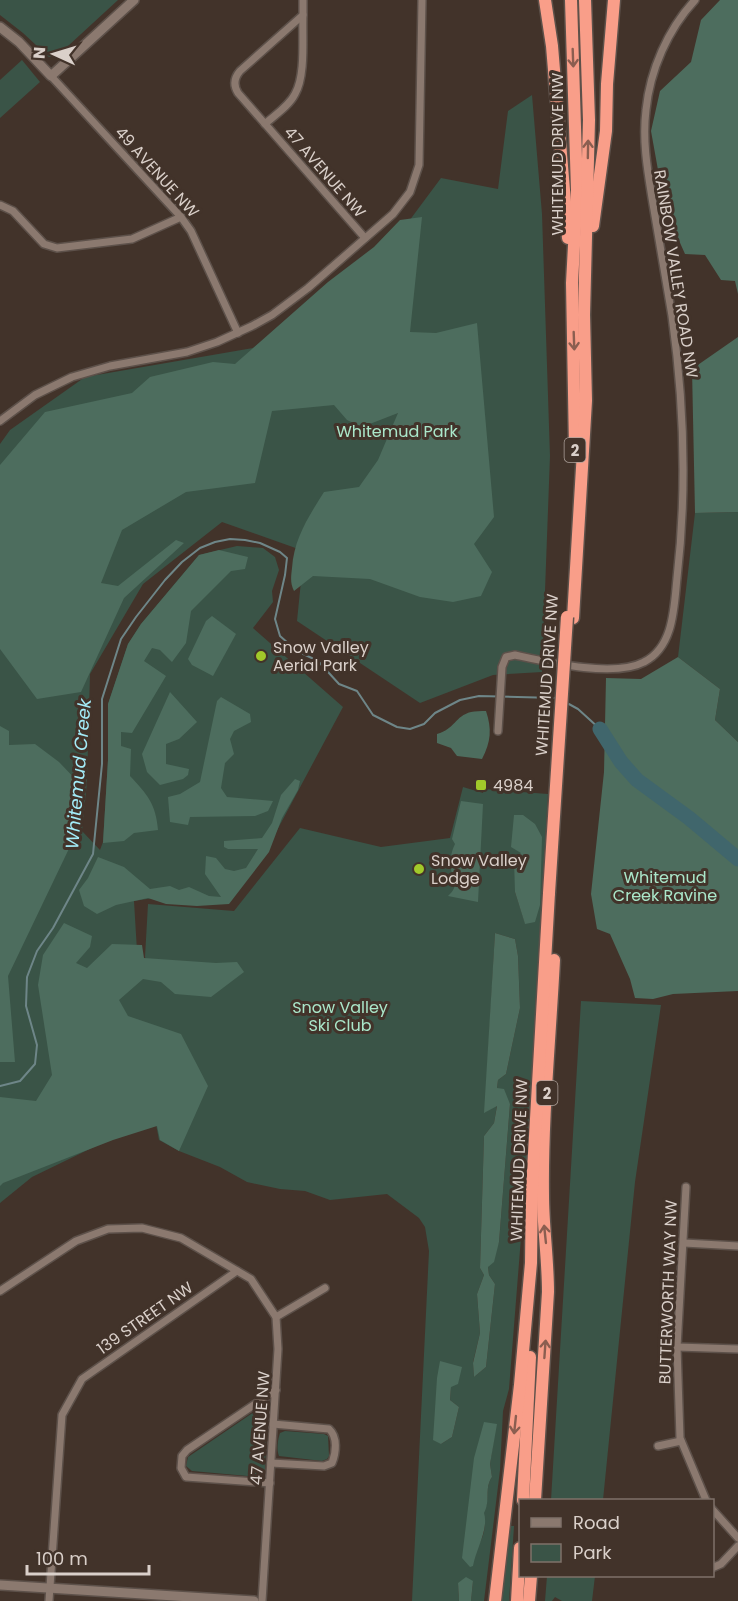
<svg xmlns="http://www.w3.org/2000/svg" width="738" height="1601" font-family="Poppins,sans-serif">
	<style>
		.green { fill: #3a5447; fill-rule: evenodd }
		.forest { fill: #4d6d5e }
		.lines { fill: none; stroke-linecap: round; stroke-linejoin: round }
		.stream { stroke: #6e8688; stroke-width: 2 }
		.river { stroke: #40666c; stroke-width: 15 }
		.street-casing { stroke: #5d514a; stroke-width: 10 }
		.secondary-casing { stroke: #5d514a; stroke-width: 12 }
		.highway-casing { stroke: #5d514a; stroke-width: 15 }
		.street { stroke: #8b796f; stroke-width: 7 }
		.secondary { stroke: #8b796f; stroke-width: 9 }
		.highway { stroke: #f99e89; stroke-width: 12 }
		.highway-bridge-casing { stroke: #5d514a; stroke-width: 15; stroke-linecap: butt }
		.highway-bridge { stroke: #f99e89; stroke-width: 12 }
		.oneway { stroke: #8b5e50 }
		.poi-dot { fill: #a1c92a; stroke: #42332a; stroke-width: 2 }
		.labels { text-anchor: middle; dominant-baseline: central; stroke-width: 6; stroke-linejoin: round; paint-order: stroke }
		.shield { fill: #42332a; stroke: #aca19a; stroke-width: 1.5 }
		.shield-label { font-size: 15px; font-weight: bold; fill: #dad0ca }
		.street-label { font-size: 16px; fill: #dad0ca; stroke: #42332a }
		.park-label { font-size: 16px; fill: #aae7ca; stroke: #42332a }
		.poi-label { font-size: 16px; fill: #dad0ca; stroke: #42332a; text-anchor: start }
		.water-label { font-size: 18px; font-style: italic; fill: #a3ecf8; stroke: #42332a }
	</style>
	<rect width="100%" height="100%" fill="#42332a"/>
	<g class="green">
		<polygon points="0,0 118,0 56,57 49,57 23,33 0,15"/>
		<polygon points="22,60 40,82 0,118 0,80"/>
		<path d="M532 95 542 214 550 456 542 672 493 675 420 703 297 621 304 551 222 522 143 584 90 674 87 782 82 831 100 850 103 842 108 760V704L128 644 141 624 199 555 237 546 263 548 275 557 279 570 272 591 273 602 253 628 343 707 267 849 225 901 166 896 134 901 137 951 153 980 145 957 148 904 234 911 300 828 381 847 450 838 463 787 483 793 484 789 548 794 535 1013 538 1023 509 1389 503 1411 500 1470 484 1601H471L473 1581 458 1583 459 1601H412L429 1251 425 1227 419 1218 387 1194 330 1200 305 1191 280 1189 247 1182 220 1167 179 1151 159 1140 156 1124 131 1129 32 1177 0 1203V444L10 430 85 377 253 348 389 248 441 178 498 189 508 111ZM521 853 525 923 515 892ZM495 933 515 939 518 956 520 1008 506 1074 498 1080 497 1088 510 1104 499 1242 488 1267 489 1275 495 1284 486 1367 474 1377 473 1362 480 1333 477 1294 484 1275 480 1268 484 1136 494 1123 497 1105 485 1112ZM440 1361 451 1387 450 1400 459 1407 452 1437 441 1444ZM496 1424 490 1464 492 1477C484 1488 491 1501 483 1513 487 1524 484 1539 476 1548Z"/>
		<polygon points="738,512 738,742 715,720 720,689 678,657 695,513"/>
		<polygon points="581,1001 661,1005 635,1182 603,1500 551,1500"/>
		<polygon points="262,1411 267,1416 265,1472 262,1475 258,1477 192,1471 186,1466 188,1457 254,1412"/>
		<path d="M285 1431 324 1434 328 1436 329 1456 327 1459 322 1461 279 1456C276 1449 278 1439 280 1433Z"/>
		<polygon points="511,1526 514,1526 509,1601 501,1601"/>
		<polygon points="547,1576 595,1576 592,1601 562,1601 555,1597 552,1601 545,1601"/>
	</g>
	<g class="forest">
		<polygon points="720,0 738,0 738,294 735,281 721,280 705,255 685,254 665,209 651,131 660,91 691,62 701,20"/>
		<path d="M422 217 410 332 436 333 477 323 494 517 474 544 492 572 481 596 453 602 420 597 370 579 313 576 294 591C290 583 291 577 292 568 294 538 309 516 324 492L359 487 378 460 398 413 362 427 347 420 334 405 272 411 255 483 186 492 122 530 101 583 118 586 176 540 184 543 124 598 81 692 37 699 0 649V465L45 412 132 393 150 377 213 362 235 364 328 282 374 247 400 220Z"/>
		<polygon points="738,337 738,512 695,513 692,369"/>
		<path d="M219 550 248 557 245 569 231 571 191 611 186 643 172 662 160 650 152 648 144 661 166 676 132 733 121 732V746L131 749 130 776C147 794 156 804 158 830L134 833 124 841 103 843 108 760V704L128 644 141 624 199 555Z"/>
		<polygon points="212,616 236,634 213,676 192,665 188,659 206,621"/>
		<polygon points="678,657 720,689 715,720 738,742 738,991 673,994 653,999 635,998 630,979 610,934 597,929 591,894 604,772 606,678 641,679"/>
		<polygon points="170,692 197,722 179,739 166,744 166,764 189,769 188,775 183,779 160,785 147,772 142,754"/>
		<polygon points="221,697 250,714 251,722 234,731 230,739 234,754 225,763 221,788 227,797 273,801 268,811 255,816 190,817 188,825 170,822 168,797 180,794 200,782 217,701"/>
		<path d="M486 711C492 729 491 742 482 759L457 756 451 748 437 743V734C455 729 455 716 471 712 475 711 481 711 486 711Z"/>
		<polygon points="0,726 9,731 9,745 35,744 59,762 80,784 76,834 8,976 15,1062 0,1062"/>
		<polygon points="295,779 300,781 298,790 282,818 269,852 229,904 197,906 166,904 148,898 116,905 97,914 84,906 79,890 88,878 98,857 124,867 150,889 170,886 179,890 189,887 209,896 221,897 205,874 206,856 216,858 225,869 234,871 246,868 258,849 228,849 224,847 224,841 262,838 272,823 281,795"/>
		<path d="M461 801 483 804 478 902 448 896C460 885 453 881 451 869 450 860 451 852 455 844L452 839Z"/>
		<polygon points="514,815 523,815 535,824 542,837 540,905 535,922 525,924 515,892 514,860 521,853 511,847"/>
		<polygon points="64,923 92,936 90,947 76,963 87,968 112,944 142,945 144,958 216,963 237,962 244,972 211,997 175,994 161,982 143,979 119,1000 128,1016 181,1034 208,1086 179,1151 160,1140 157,1126 113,1140 3,1183 0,1186 0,1097 36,1101 52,1075 38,985 43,955"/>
		<polygon points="495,933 515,939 518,956 520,1008 506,1074 498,1080 497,1088 504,1089 510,1104 499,1242 494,1262 488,1267 489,1275 495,1284 486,1367 474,1377 473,1363 480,1333 477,1294 484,1275 480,1268 484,1136 494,1123 497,1106 484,1113"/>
		<polygon points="440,1361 462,1367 458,1384 451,1387 450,1400 459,1407 452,1437 441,1444 433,1440 437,1378"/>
		<path d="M484 1422 497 1424 490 1464 492 1477C484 1488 491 1501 484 1513 489 1529 476 1549 473 1566L470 1567 462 1558 474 1458Z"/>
		<polygon points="466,1577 473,1581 471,1601 459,1601 458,1583"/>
	</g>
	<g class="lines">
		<g class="stream">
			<polyline points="567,703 578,709 600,729"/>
			<polyline points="0,1086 20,1081 35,1064 37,1045 26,1006 27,977 37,951 53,928 93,854 102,764 102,699 121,639 136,617 165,580 182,562 200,548 215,542 230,539 245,540 260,543 280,552 287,558 285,575 275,619 280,636 297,651 318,661 339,684 357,691 373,715 397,727 410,729 424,724 435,713 460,700 479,696 556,698"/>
		</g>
		<polyline class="river" points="600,729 621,762 637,780 689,818 738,859"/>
		<defs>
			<g id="street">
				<path d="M303 0V15L240 71C234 78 233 85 238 93L365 238"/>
				<polyline points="51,76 181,217 191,231 238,333"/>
				<path d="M265 124C275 115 289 106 295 94 306 75 302 37 303 15"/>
				<polyline points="0,205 13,211 44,244 57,248 132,239 181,217"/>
				<polyline points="0,421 35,395 72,377 110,366 187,352 217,342 252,326 272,315 308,288 393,214 410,192 419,165 422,0"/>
				<path d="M498 731 502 667 506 657 515 655C547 662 614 678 644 662 674 647 674 607 677 578 687 491 684 402 672 316 666 279 659 241 653 204 648 173 642 142 646 110 650 70 668 29 695 0"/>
				<polyline points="686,1187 677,1347 680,1438 706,1500"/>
				<polyline points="684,1243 738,1246"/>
				<polyline points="0,1291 76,1241 108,1229 142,1228 181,1238 251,1279 276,1317 278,1349 262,1601"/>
				<polyline points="276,1317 325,1288"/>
				<polyline points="677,1347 738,1349"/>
				<polyline points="658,1446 681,1441"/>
				<path d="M271 1463 324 1466 332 1463C336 1453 338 1437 329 1429L273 1424"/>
				<polyline points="270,1483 186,1477 181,1468 182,1456 187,1450 276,1390"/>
				<polyline points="712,1509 738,1538"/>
				<polyline points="712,1568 721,1564 738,1546"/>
				<polyline points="49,1601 62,1415 82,1379 237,1271"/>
			</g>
			<g id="secondary">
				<polyline points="0,27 19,42 51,76 134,0"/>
				<polyline points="0,1585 254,1601"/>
			</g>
			<g id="highway">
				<polyline points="545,0 552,46 568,238"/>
				<polyline points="571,0 577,190 572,283 575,449"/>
				<polyline points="593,226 606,131 607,84 614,0"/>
				<polyline points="573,618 586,401 584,315 589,120 585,0"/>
				<polyline points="523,1500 530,1357"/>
				<path d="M535 1500 548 1292C548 1259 543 1227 543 1195 542 1117 550 1038 554 960"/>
				<polyline points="495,1601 520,1385 531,1263 532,1188 549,893"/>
				<polyline points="517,1601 520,1548"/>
				<polyline points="529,1601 531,1576"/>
			</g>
		</defs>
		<use href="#street" class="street-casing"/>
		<use href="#secondary" class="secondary-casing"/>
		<use href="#highway" class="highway-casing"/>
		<use href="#street" class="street"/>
		<use href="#secondary" class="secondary"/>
		<use href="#highway" class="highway"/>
		<defs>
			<polyline id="highway-bridge" points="549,893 567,617"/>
		</defs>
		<use href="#highway-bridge" class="highway-bridge-casing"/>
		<use href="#highway-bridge" class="highway-bridge"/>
	</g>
	<defs><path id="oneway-shaft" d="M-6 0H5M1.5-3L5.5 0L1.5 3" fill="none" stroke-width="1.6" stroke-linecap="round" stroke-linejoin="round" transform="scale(1.5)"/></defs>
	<g class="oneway">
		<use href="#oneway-shaft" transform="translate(573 58) rotate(88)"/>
		<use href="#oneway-shaft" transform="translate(588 149) rotate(-89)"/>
		<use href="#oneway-shaft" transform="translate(574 341) rotate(88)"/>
		<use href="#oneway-shaft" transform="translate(545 1234) rotate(-96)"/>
		<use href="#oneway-shaft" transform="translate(545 1349) rotate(-86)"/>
		<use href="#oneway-shaft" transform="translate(515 1425) rotate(96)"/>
	</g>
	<g class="poi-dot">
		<circle cx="261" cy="656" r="6"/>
		<rect x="475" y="779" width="12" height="12" rx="3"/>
		<circle cx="419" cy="869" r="6"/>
	</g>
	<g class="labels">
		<g class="shield">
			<rect x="564.5" y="438" width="21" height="24" rx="4.5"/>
			<rect x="536.5" y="1081" width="21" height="24" rx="4.5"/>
		</g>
		<g class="shield-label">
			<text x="575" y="450">2</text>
			<text x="547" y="1093">2</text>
		</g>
		<g class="street-label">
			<text transform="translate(557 154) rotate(-90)">WHITEMUD DRIVE NW</text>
			<text transform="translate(157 172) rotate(48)">49 AVENUE NW</text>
			<text transform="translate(325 172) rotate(49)">47 AVENUE NW</text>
			<text transform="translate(676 274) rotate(81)">RAINBOW VALLEY ROAD NW</text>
			<text transform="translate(547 675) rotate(-86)">WHITEMUD DRIVE NW</text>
			<text transform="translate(519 1160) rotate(-88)">WHITEMUD DRIVE NW</text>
			<text transform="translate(668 1292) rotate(-88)">BUTTERWORTH WAY NW</text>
			<text transform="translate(145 1318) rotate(-35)">139 STREET NW</text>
			<text transform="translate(260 1428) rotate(-86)">47 AVENUE NW</text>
		</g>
		<g class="park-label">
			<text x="397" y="431">Whitemud Park</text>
			<text x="665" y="877">Whitemud<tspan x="665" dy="18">Creek Ravine</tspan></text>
			<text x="340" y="1007">Snow Valley<tspan x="340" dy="18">Ski Club</tspan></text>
		</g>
		<g class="poi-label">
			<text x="273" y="647">Snow Valley<tspan x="273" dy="18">Aerial Park</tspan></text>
			<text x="493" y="785">4984</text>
			<text x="431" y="860">Snow Valley<tspan x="431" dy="18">Lodge</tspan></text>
		</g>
		<g class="water-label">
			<text transform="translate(78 774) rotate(-85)">Whitemud Creek</text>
		</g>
	</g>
	<rect x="519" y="1499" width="195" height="78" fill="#42332a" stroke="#7f726a" stroke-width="1.5"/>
	<rect x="531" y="1518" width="30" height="9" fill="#8b796f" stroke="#7f726a" stroke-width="1.5"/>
	<text x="573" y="1529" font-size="18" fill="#dad0ca">Road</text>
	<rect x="531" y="1544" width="30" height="18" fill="#3a5447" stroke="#7f726a" stroke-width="1.5"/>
	<text x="573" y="1559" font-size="18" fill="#dad0ca">Park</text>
	<g transform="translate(54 54) rotate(274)" stroke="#42332a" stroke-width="4.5" paint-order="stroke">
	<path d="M0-4.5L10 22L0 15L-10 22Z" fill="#dad0ca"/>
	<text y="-9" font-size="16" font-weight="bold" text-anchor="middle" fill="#dad0ca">N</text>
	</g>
	<path d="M27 1565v9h122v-9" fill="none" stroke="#dad0ca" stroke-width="3"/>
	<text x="36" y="1565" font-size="18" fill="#dad0ca" stroke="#42332a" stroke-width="4.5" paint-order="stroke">100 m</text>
</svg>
